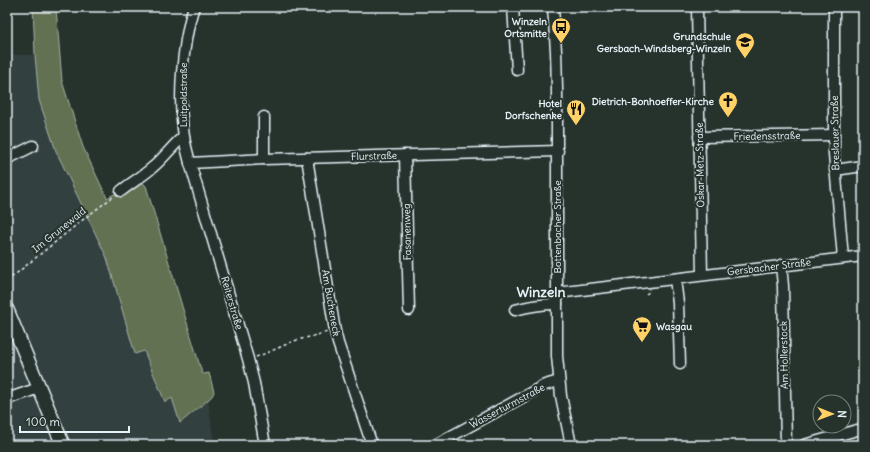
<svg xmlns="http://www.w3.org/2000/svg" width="870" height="452" font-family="Delius,sans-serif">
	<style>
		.built { fill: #334040 }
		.green { fill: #637152; stroke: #a6b1a5 }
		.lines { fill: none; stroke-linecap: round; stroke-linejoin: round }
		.minor-casing { stroke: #e8f1f8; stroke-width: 13 }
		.major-casing { stroke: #e8f1f8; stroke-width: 16 }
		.path { stroke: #e8f1f8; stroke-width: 1.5; stroke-dasharray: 3 3; stroke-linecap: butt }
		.minor { stroke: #26332d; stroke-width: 10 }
		.major { stroke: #26332d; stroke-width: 13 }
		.labels { text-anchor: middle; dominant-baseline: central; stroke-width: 4; stroke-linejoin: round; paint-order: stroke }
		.poi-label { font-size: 10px; font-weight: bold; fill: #e8f1f8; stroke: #26332d; text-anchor: end }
		.street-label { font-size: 10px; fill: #e8f1f8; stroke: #26332d }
		.district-label { font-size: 14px; font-weight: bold; fill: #e8f1f8; stroke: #26332d }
	</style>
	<rect width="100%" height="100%" fill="#26332d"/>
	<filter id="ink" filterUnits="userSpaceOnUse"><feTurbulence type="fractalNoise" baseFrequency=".025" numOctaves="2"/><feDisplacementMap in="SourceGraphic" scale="8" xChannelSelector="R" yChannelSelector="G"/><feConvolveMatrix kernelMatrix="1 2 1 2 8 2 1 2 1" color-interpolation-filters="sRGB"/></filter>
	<g filter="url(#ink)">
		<polygon class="built" points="7,55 35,55 39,100 56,151 107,258 135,354 144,351 164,402 172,398 181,423 208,400 214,445 7,445"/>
		<polygon class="green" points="33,7 56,7 62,81 83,147 107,198 116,193 118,197 139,183 142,182 146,186 202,373 204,374 209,373 214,392 212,396 208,400 180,423 172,398 165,402 144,351 135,354 107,258 56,151 39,100 35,55"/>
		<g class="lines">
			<defs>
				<g id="minor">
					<path d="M194 7C190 17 188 29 186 40 181 71 179 105 184 136 185 145 188 154 190 163L248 359 254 383 265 445"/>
					<polyline points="513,7 517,70"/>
					<polyline points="553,7 556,51 557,88 557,356 561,396 571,445"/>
					<polyline points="697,7 702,275"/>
					<polyline points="834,7 834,154 843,258"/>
					<polyline points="699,137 834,135"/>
					<polyline points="405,155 409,310"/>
					<polyline points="307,158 335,331 338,343 372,445"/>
					<polyline points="7,159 33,146"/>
					<polyline points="264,159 264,117"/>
					<polyline points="190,163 264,159 558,151"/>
					<polyline points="835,170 863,166"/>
					<path d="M121 191C131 183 143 176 153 167 164 158 172 146 184 136"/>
					<polyline points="781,265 783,286 786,445"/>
					<polyline points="675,279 678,303 680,364"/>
					<polyline points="557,293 863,256"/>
					<path d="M515 310C529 306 543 304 557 304"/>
					<polyline points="7,399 39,388"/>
					<polyline points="435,445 545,385 559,381"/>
					<polyline points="804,445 857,430"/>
				</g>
				<polyline id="major" points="7,310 63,445"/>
			</defs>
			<use href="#minor" class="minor-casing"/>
			<use href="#major" class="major-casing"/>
			<g class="path">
				<polyline points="7,281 85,218 114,196"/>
				<polyline points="646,294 649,292 649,289"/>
				<polyline points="256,357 269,352 294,341 328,332"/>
			</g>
			<use href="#minor" class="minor"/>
			<use href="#major" class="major"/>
		</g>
	</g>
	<defs>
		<symbol id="bus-pin" viewBox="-11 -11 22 30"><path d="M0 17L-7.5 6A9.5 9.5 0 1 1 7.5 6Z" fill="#ffd166" stroke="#26332d"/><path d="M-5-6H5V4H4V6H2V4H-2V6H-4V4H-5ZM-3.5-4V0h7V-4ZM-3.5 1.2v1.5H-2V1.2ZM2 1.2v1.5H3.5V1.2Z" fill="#111"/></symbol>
		<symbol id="school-pin" viewBox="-11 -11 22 30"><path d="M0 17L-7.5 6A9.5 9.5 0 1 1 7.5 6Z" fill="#ffd166" stroke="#26332d"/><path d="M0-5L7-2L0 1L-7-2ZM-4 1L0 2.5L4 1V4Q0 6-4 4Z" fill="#111"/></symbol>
		<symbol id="church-pin" viewBox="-11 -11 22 30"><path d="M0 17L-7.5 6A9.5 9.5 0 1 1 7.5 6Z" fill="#ffd166" stroke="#26332d"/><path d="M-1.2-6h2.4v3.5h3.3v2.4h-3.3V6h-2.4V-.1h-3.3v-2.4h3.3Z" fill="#111"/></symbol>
		<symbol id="restaurant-pin" viewBox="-11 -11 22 30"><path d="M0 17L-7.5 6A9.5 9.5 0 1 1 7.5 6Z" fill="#ffd166" stroke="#26332d"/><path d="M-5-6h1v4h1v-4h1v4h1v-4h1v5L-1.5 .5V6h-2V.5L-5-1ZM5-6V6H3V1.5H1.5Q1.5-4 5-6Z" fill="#111"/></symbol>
		<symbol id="supermarket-pin" viewBox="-11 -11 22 30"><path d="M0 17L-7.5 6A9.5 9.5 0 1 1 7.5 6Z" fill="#ffd166" stroke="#26332d"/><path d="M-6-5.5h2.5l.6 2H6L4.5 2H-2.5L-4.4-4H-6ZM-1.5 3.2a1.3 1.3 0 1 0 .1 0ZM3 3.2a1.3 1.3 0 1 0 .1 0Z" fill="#111"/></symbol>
	</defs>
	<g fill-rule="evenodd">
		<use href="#bus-pin" x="550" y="16" width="22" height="30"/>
		<use href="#school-pin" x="734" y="31" width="22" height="30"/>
		<use href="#church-pin" x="717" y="90" width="22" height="30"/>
		<use href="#restaurant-pin" x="565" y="98" width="22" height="30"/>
		<use href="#supermarket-pin" x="631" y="315" width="22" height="30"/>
	</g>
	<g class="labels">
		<g class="poi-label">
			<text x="547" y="21">Winzeln<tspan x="547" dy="12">Ortsmitte</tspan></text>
			<text x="731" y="36">Grundschule<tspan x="731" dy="12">Gersbach-Windsberg-Winzeln</tspan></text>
			<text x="714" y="101">Dietrich-Bonhoeffer-Kirche</text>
			<text x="562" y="103">Hotel<tspan x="562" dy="12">Dorfschenke</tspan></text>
			<text x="656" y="326" text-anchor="start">Wasgau</text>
		</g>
		<g class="street-label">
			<text transform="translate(183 95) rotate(-90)">Luitpoldstraße</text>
			<text transform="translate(835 133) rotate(-91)">Breslauer Straße</text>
			<text transform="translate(767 136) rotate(-1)">Friedensstraße</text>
			<text transform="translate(374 156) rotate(-2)">Flurstraße</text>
			<text transform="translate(700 165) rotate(-91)">Oskar-Metz-Straße</text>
			<text transform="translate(557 227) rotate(-90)">Bottenbacher Straße</text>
			<text transform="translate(59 230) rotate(-39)">Im Grunewald</text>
			<text transform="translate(407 232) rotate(-91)">Fasanenweg</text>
			<text transform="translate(769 267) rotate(-7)">Gersbacher Straße</text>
			<text transform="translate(232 303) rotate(74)">Reiterstraße</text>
			<text transform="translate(331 303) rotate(80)">Am Bucheneck</text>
			<text transform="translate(784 355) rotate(-91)">Am Hollerstock</text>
			<text transform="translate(507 406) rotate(-28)">Wasserturmstraße</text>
		</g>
		<g class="district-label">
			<text x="541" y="292">Winzeln</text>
		</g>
	</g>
	<rect width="870" height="452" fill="none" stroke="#26332d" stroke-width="24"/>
	<rect x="12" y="12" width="846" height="428" fill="none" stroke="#e8f1f8" stroke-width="1.5" filter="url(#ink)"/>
	<g transform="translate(832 414) rotate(91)"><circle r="19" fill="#26332d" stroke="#747f7e"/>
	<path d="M0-3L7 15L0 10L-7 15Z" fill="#ffd166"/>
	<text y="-6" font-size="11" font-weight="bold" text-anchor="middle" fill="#e8f1f8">N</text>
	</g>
	<path d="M20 426v6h109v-6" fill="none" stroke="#e8f1f8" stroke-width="2"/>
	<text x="26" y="426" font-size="12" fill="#e8f1f8" stroke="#26332d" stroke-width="3" paint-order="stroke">100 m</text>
</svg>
